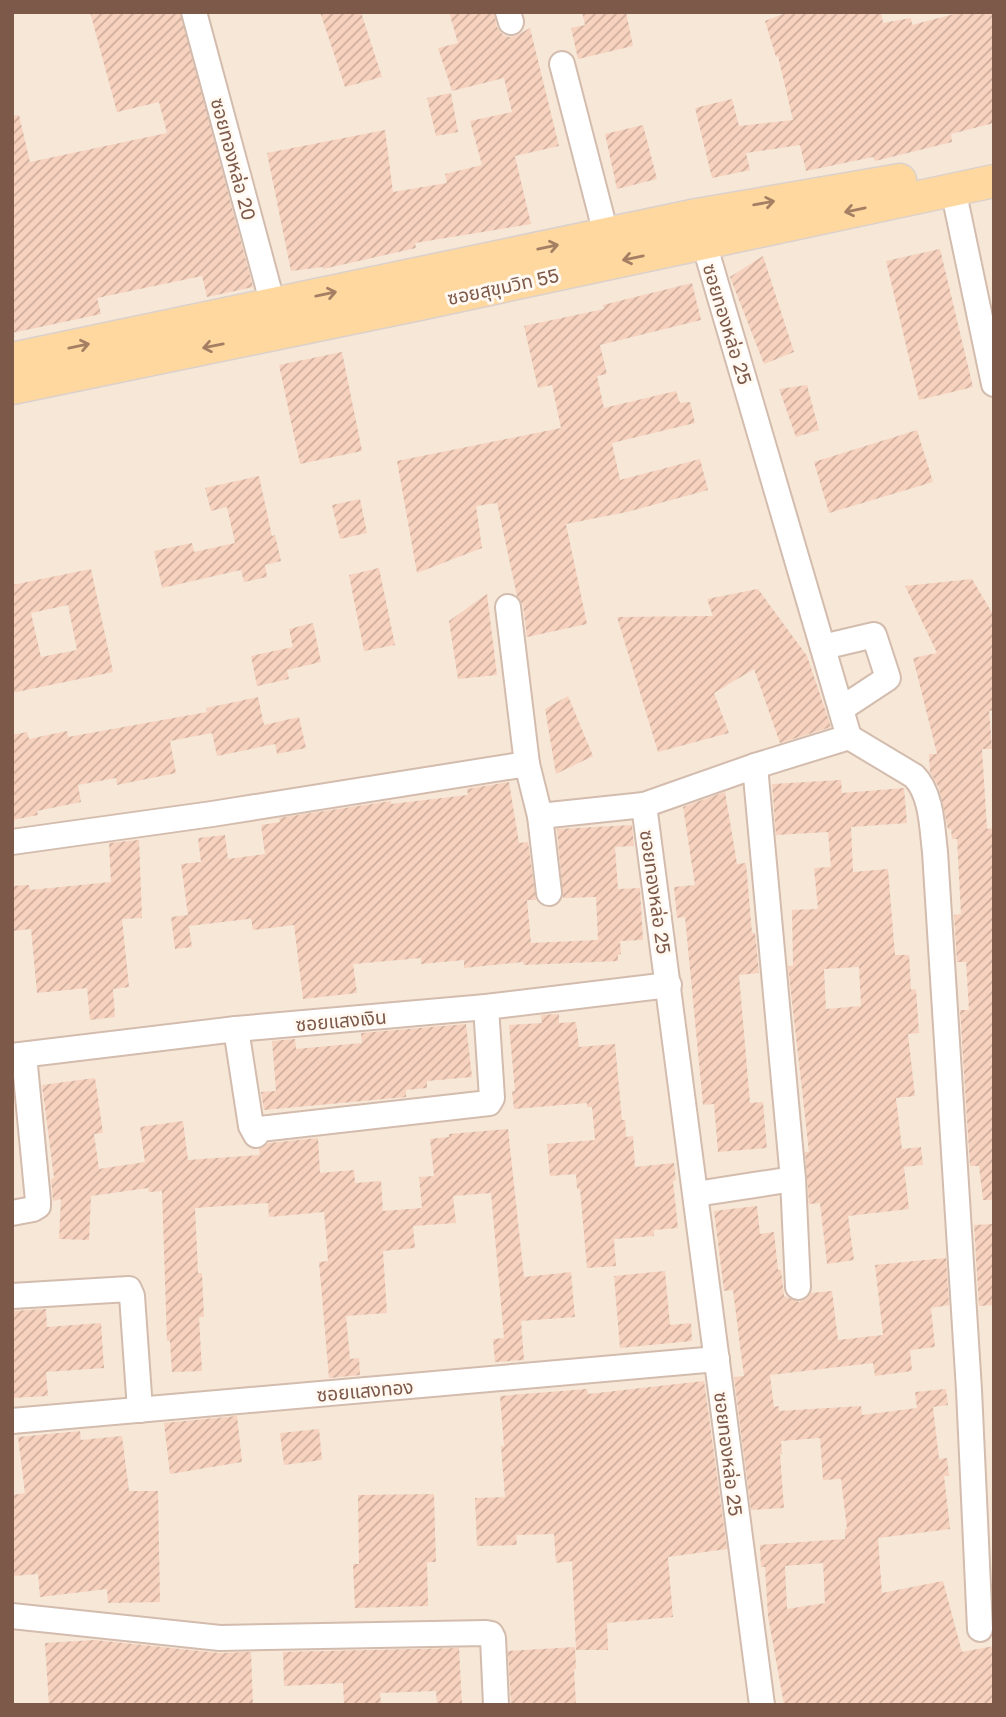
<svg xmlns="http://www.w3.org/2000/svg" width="1006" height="1717" font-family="'Golos Text','Noto Sans Thai',sans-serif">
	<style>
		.residential { fill: #f7e7d7 }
		.building { fill: url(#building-hatch); fill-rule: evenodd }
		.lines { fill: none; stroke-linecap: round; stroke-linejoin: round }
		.minor-casing { stroke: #d3bcad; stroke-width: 28 }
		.major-casing { stroke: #dbd1cc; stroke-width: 35 }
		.minor { stroke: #fff; stroke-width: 24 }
		.major { stroke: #ffd8a0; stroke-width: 32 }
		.oneway { stroke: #a47f63 }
		.labels { text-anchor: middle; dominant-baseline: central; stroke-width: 6; stroke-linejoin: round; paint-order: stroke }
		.street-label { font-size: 19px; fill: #7d5949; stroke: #fff9f2 }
	</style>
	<defs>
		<pattern id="building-hatch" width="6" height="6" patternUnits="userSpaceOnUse" patternTransform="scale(1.75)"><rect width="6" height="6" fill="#f7d2bf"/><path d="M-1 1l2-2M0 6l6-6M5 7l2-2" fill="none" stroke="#cdad9d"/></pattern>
	</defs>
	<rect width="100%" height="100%" fill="#fef5ea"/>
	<rect class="residential" x="12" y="12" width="982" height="1693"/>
	<g class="building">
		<polygon points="90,12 180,12 253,287 207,297 202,276 97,298 101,314 12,333 12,116 19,115 30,162 167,133 159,102 117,112"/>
		<polygon points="320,12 361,12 382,77 345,87"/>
		<polygon points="449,12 494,12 497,27 503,35 508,37 516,36 530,28 559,146 515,156 531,224 415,243 416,248 323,269 323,267 291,271 267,153 385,130 393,192 447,183 445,174 482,165 470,121 512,112 504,78 452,91 438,48 458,43"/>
		<polygon points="582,12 626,12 633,46 578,59 571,28 585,25"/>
		<polygon points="788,12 881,12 883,23 911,18 912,25 962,12 994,12 994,123 951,134 952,142 875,161 873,157 806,171 800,145 746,153 750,170 712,178 695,108 732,99 739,126 793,120 778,56 776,57 765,21"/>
		<polygon points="451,93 458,132 436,136 427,98"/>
		<polygon points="643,125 657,179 617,189 605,134"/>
		<polygon points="940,249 973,387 919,400 886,261"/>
		<polygon points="763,256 794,352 764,364 730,277"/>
		<polygon points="692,283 701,320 600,345 607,374 597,376 604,408 676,391 680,403 690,402 695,423 612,443 620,480 700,459 708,490 627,512 566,524 587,624 527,637 523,605 517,596 497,503 476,506 482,548 417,573 397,461 561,428 552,385 538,388 524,326 604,309 603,305"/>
		<polygon points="342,352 362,451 300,464 279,365"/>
		<polygon points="807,385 819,430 796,437 779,389"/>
		<polygon points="917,430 933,482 829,513 814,462"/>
		<polygon points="259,476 272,536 275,535 281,561 265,565 267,577 244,582 241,570 162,588 154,551 192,543 194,552 235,543 227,507 211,511 205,488"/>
		<polygon points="360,499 367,533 340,539 332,505"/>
		<polygon points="379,568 395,645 364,651 349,575"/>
		<path d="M91 569 113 672 12 693V585ZM68 605 77 650 41 657 31 613Z"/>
		<polygon points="972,579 994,616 994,710 989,711 992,749 982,749 987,829 994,828 994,1200 983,1200 979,1166 970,1166 960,1010 969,1010 966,962 957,962 954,915 961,914 957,839 952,839 951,829 948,829 939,788 930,772 929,754 937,754 913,658 937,653 905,586"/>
		<polygon points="758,589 807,656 831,727 780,743 754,669 714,693 729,733 658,752 617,617 713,616 707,599"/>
		<polygon points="487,594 497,675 458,679 449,621"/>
		<polygon points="313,623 321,662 287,670 289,679 257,686 251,656 293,647 289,629"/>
		<polygon points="568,696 593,756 556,774 545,709"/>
		<polygon points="258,697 264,725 299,717 306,748 277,754 275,744 217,756 212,733 170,741 176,773 117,785 116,778 78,785 81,802 37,811 38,815 12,820 12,735 27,732 29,739 67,731 68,737 207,712 206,708"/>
		<path d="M841 780 842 793 904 788 907 823 851 827 853 872 888 869 895 955H909L911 990 916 989 919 1033 908 1034 915 1096 896 1098 902 1149 921 1147 923 1165 904 1167 909 1209 848 1216 854 1260 827 1264 820 1203 809 1204 805 1152H809L788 966H793L792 910 818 909 814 868 831 867 828 832 776 835 772 784ZM859 967 861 1006 826 1009 824 969Z"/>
		<polygon points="509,782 519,843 528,842 536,900 527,900 531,943 598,940 596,897 563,898 557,829 632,825 634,846 615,847 618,889 640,888 643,940 620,941 621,954 618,955 618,961 524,965 523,962 464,968 464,960 421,964 421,958 353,964 357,993 303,999 294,925 253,930 251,919 248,919 189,926 192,947 175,949 171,917 188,915 181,864 201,862 198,838 225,835 228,859 265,854 261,825 280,822 279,818 391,801 391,804 468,795 467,789"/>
		<polygon points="725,792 737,864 746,863 752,933 755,933 759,973 739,975 750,1103 763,1102 767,1148 718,1152 714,1104 703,1105 685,917 677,918 674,887 695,885 683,807"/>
		<polygon points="139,840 142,918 122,919 129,987 113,989 115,1017 90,1020 87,988 37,993 31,929 12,931 12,886 29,885 30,890 111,882 109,843"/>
		<polygon points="559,1014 559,1023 576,1022 579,1047 615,1044 622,1120 625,1120 626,1137 633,1136 635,1167 674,1163 676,1180 673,1181 678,1228 654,1230 654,1236 614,1239 616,1266 587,1268 580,1189 577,1189 576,1174 550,1176 547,1144 595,1140 592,1107 587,1107 587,1103 514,1109 512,1091 515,1091 509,1025 542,1023 541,1015"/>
		<polygon points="466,1024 472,1077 427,1081 427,1088 406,1090 406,1097 264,1110 261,1092 276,1091 272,1041 295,1039 296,1049 362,1043 361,1033"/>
		<polygon points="95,1078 103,1133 94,1134 99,1169 145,1162 140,1127 183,1121 188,1160 260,1155 259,1149 269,1143 318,1138 320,1173 354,1170 355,1183 381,1181 383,1211 422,1208 419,1177 434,1176 430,1139 449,1137 449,1134 508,1129 524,1277 571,1272 575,1317 521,1321 524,1360 495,1362 493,1339 504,1338 491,1193 453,1196 456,1223 413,1226 415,1248 383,1251 387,1313 346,1316 350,1359 359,1358 360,1375 329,1378 319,1262 328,1261 324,1212 269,1217 268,1203 195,1208 198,1273 202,1273 204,1317 199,1317 202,1371 172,1372 170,1341 167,1341 162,1191 149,1192 148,1188 91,1196 89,1240 59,1239 61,1199 53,1201 51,1179 54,1178 42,1085"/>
		<path d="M757 1206 760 1234 774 1232 778 1270H781L784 1296 799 1302 807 1299 811 1293 832 1291 838 1340 883 1335 875 1265 946 1258 949 1305 931 1308 935 1347 910 1350 912 1371 875 1376 873 1363 770 1375 774 1407 779 1406V1411L861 1406 862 1415 917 1408 915 1392 946 1389 948 1405 933 1407 939 1459 947 1458 949 1476H944L950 1529 878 1538 882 1593 943 1581 962 1652 994 1646V1705H784L768 1616 765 1567H761L760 1545 845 1539V1529H847L841 1479 823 1480 820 1438 781 1441 782 1454H780L784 1508 751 1510 734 1377 744 1376 739 1338 733 1290 724 1291 714 1211ZM823 1563 825 1603 787 1609 785 1566Z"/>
		<polygon points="994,1224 994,1305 979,1306 974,1225"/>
		<polygon points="665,1271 670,1325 691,1323 692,1341 620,1348 614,1276"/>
		<polygon points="46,1309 47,1327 101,1323 104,1368 46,1372 48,1396 12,1398 12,1311"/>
		<polygon points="704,1381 727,1549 668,1557 673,1617 607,1623 608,1650 576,1650 572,1561 556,1563 554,1534 516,1535 517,1545 477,1546 475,1498 505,1497 501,1446 504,1446 500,1396 587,1389 588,1394"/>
		<polygon points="237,1416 242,1462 170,1474 164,1423"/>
		<polygon points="319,1429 322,1460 284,1465 280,1433"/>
		<polygon points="80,1431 81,1440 122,1436 129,1491 158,1491 160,1602 108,1603 107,1589 40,1597 38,1574 12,1576 12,1495 25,1493 18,1437"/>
		<polygon points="434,1494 436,1562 427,1562 428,1606 355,1608 353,1564 359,1564 358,1495"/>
		<polygon points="95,1640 219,1653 251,1652 253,1705 49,1705 45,1643"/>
		<polygon points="575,1647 576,1669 574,1669 576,1705 511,1705 508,1651"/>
		<polygon points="459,1648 462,1705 437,1705 436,1691 380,1693 381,1705 344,1705 343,1683 284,1686 283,1652"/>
	</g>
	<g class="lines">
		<defs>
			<g id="minor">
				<polyline points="194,12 273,305"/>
				<polyline points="508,12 511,22"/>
				<polyline points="562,64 606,234"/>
				<polyline points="953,189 994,384"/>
				<polyline points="704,243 849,737"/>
				<polyline points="508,607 527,764"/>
				<polyline points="823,647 874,635 888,678 841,709"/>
				<path d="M849 737 914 776C932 794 932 828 935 852L969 1390 980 1629"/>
				<polyline points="755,766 793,1179 798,1287"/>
				<polyline points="644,805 762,1705"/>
				<polyline points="540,816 549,893"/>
				<polyline points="12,842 212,814 527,764 540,816 644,805 755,766 849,737"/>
				<polyline points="236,1029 251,1126 256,1135 260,1129 489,1103 492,1098 486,1007"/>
				<polyline points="12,1056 236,1029 486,1007 669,985"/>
				<polyline points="696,1194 793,1179"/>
				<polyline points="12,1213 33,1209 38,1206 38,1201 24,1055"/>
				<polyline points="12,1296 129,1289 132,1296 140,1410"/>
				<polyline points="12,1421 717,1359"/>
				<polyline points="12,1616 220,1638 486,1633 491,1634 493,1638 496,1705"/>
			</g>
			<g id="major">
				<polyline points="12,359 697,215 900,180"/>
				<polyline points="12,388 419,304 994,181"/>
			</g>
		</defs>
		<use href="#minor" class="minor-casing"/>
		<use href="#major" class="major-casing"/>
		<use href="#minor" class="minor"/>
		<use href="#major" class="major"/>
	</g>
	<defs><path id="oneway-shaft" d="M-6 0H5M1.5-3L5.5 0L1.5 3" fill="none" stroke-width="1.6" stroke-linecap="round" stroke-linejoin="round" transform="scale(1.75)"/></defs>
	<g class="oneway">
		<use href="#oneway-shaft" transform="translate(764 203) rotate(-10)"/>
		<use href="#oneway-shaft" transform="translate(855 210) rotate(168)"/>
		<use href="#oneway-shaft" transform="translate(548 247) rotate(-12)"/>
		<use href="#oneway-shaft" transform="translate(633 258) rotate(168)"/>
		<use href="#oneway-shaft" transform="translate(326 294) rotate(-12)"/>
		<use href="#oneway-shaft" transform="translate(79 346) rotate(-12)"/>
		<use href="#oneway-shaft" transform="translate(213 346) rotate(169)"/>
	</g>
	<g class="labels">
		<g class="street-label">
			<text transform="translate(234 159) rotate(75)">ซอยทองหล่อ 20</text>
			<text transform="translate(503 286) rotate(-12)">ซอยสุขุมวิท 55</text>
			<text transform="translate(728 324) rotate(73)">ซอยทองหล่อ 25</text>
			<text transform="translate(656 892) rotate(82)">ซอยทองหล่อ 25</text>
			<text transform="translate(341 1020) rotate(-5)">ซอยแสงเงิน</text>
			<text transform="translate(365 1390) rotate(-5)">ซอยแสงทอง</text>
			<text transform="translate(729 1454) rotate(83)">ซอยทองหล่อ 25</text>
		</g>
	</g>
	<rect width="1006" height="1717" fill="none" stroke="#7d5949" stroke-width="28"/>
</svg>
